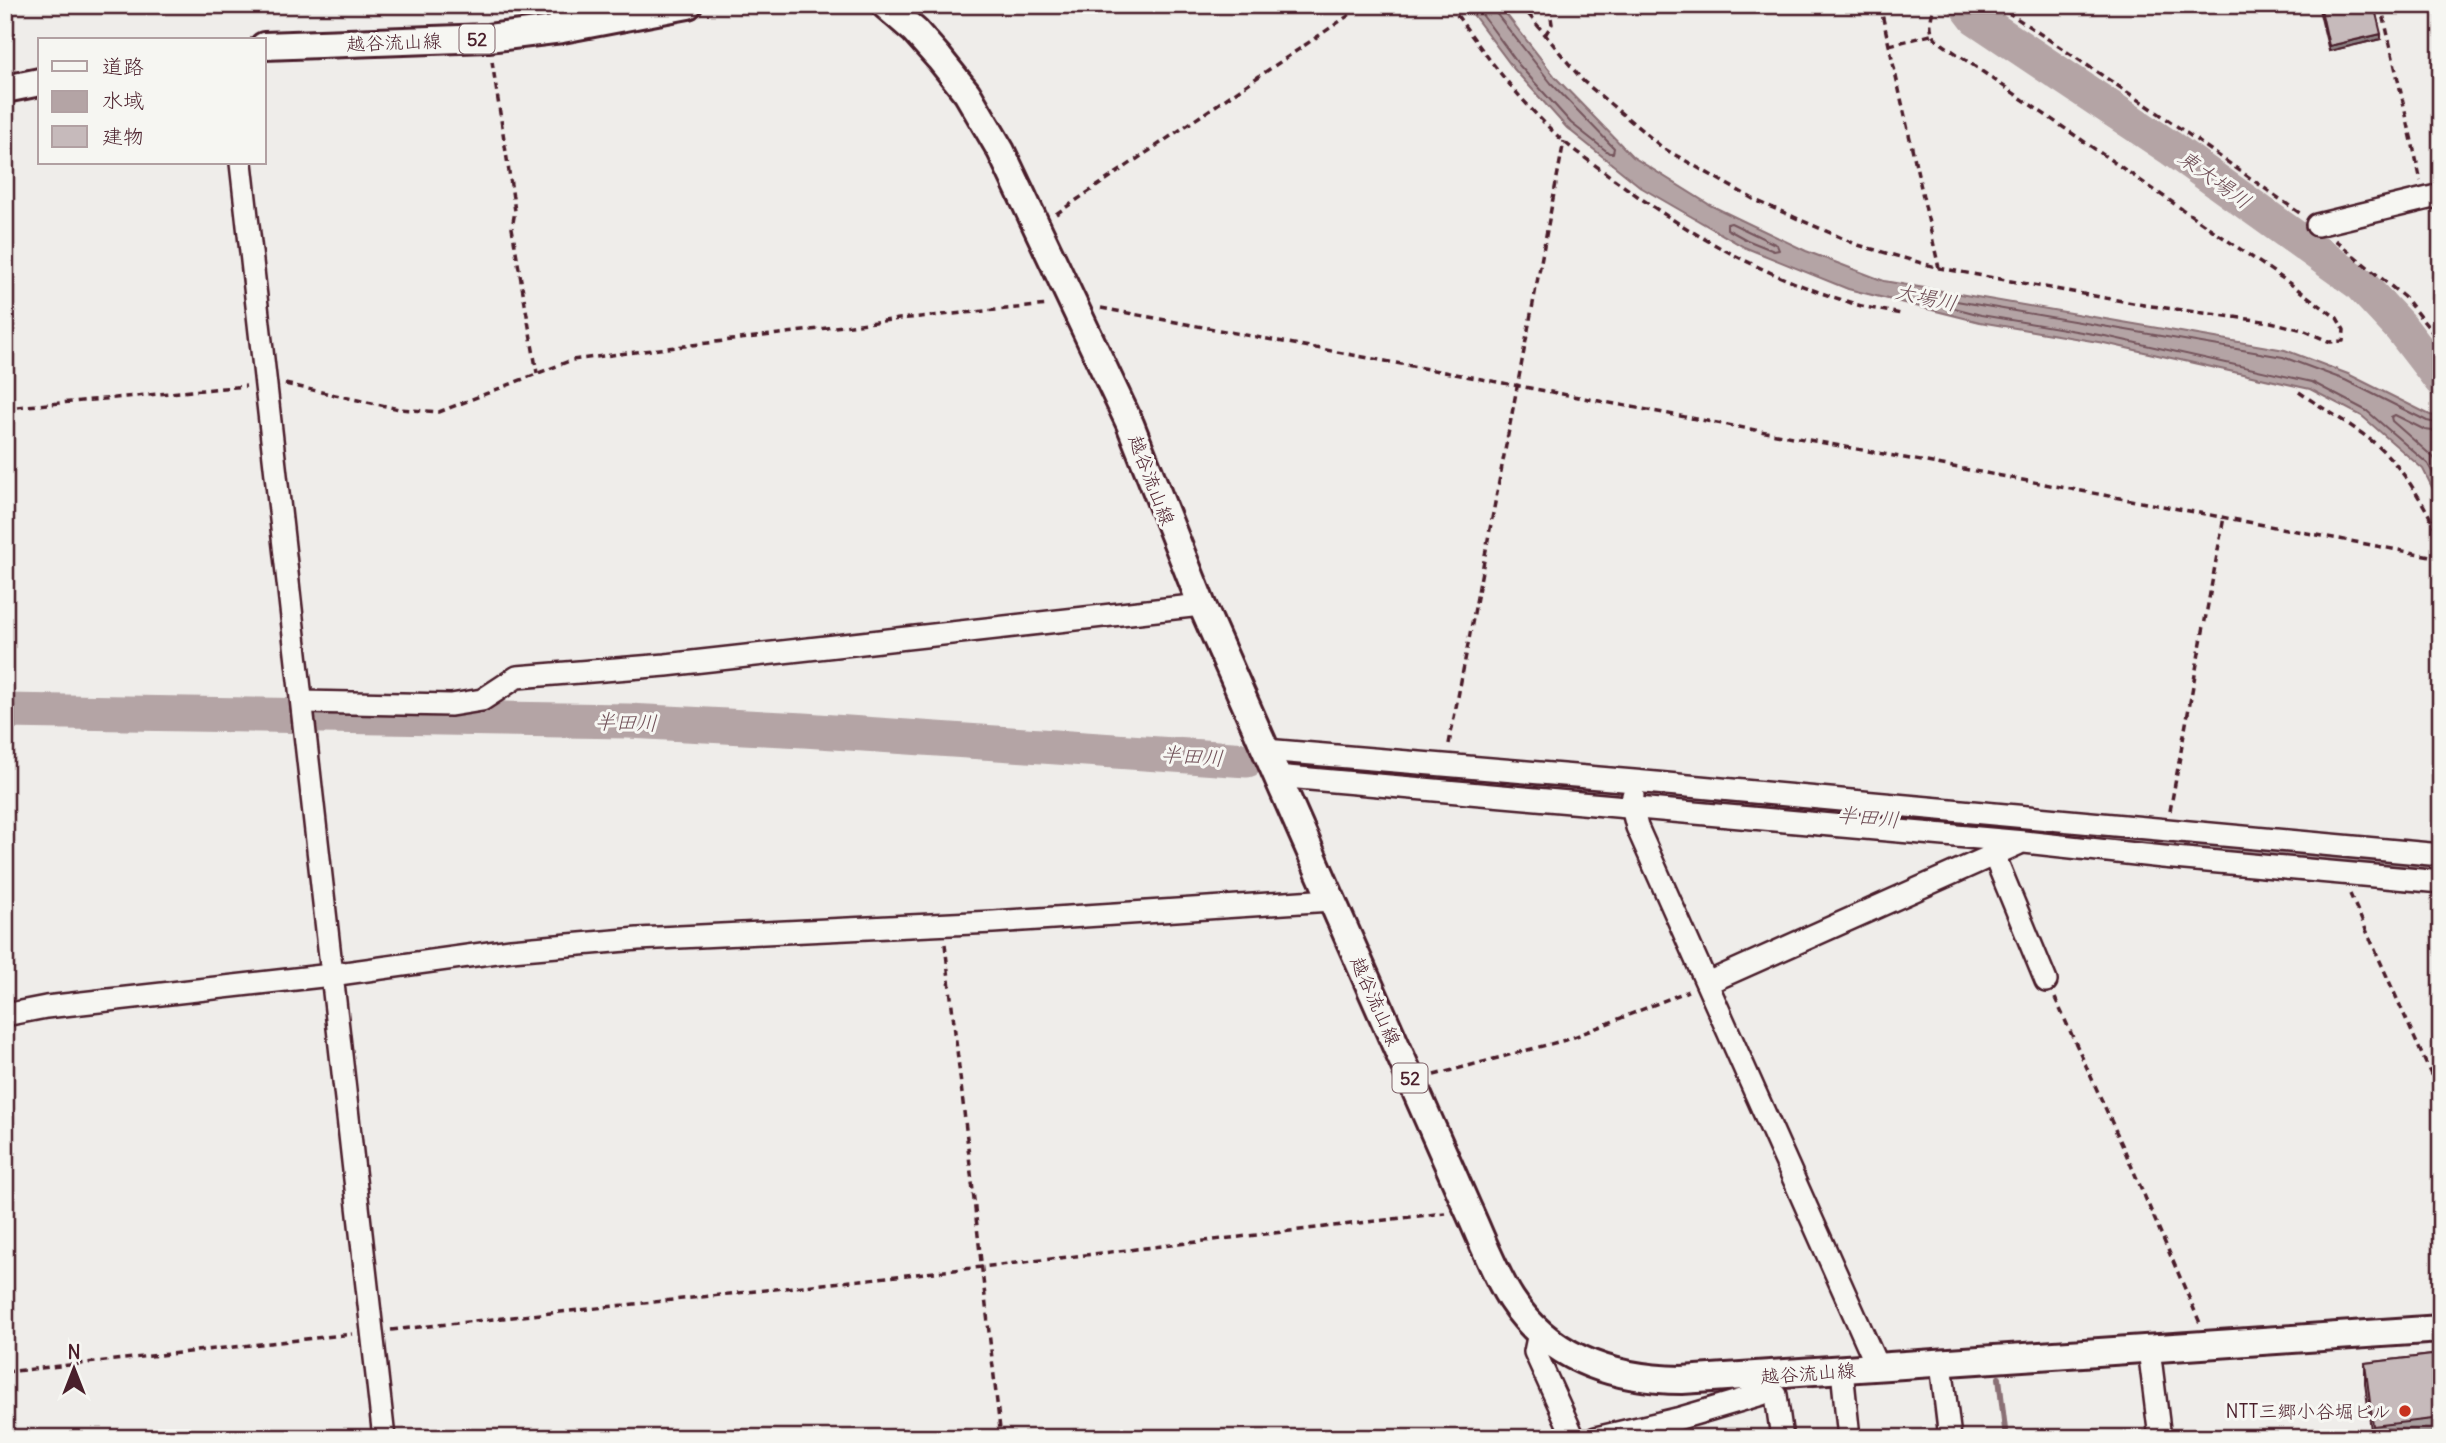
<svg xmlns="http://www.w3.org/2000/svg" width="2446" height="1443" font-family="Delius,'Klee One',sans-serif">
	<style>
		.water { fill: #b4a4a5; stroke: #8a6f74; stroke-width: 2 }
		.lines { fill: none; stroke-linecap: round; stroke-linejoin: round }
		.shore { stroke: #74545c; stroke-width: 2 }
		.stream { stroke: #8a6f74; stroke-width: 6 }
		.river { stroke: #b4a4a5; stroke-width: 35 }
		.minor-casing { stroke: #4a1f2b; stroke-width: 26 }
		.major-casing { stroke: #4a1f2b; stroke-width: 32 }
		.path { stroke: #4a1f2b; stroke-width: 3.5; stroke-dasharray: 7 5; stroke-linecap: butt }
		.minor { stroke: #f6f6f2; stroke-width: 21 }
		.major { stroke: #f6f6f2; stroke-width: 26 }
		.wall { fill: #aaa0a1; stroke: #4a1f2b; stroke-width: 2 }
		.shaded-wall { fill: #8b8283; stroke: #4a1f2b; stroke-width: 2 }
		.building { fill: #c6babb; stroke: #4a1f2b; stroke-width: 2 }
		.poi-dot { fill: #c8321e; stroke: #f6f6f2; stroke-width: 2.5 }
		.labels { text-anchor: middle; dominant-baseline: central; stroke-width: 6; stroke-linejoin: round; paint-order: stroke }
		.shield { fill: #f6f6f2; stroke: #7e6067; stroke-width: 2 }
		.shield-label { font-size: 18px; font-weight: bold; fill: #4a1f2b }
		.street-label { font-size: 19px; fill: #4a1f2b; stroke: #f6f6f2 }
		.poi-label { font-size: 19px; fill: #4a1f2b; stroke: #f6f6f2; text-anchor: end }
		.water-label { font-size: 21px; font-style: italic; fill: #6f4e56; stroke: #f6f6f2 }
	</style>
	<rect width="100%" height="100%" fill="#efedea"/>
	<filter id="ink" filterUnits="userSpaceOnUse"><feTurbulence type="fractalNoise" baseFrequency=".0143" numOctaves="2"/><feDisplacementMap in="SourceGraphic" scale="14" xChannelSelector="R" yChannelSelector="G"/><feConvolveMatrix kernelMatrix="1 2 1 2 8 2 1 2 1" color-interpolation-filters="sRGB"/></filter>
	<g filter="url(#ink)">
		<polygon class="water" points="1466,5 1499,5 1556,78 1633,157 1710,205 1806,251 1884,281 2285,350 2348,374 2430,415 2441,417 2441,505 2423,469 2362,416 2310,389 2104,343 1980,322 1848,289 1744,247 1642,188 1567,128 1514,69"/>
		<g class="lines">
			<g class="shore">
				<polyline points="1475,5 1519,65 1571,123 1609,153 1613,153 1614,148 1551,83 1495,12 1494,5"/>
				<polygon points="1731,223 1777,245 1779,250 1774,251 1747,240 1727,229 1727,224"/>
				<polyline points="2441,424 2427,421 2345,380 2283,357 1945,299 1941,301 1943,305 1981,315 2105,336 2312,382 2367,411 2428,464 2441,489"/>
				<polyline points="2441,432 2425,430 2395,415 2391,417 2392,421 2434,458 2441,470"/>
			</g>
			<polyline class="stream" points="1999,1378 2006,1438"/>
			<g class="river">
				<polyline points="1966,5 1976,18 2172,149 2359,283 2401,328 2441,380"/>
				<polyline points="5,711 628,721 804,730 1247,760"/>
				<polyline points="1295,764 2441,869"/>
			</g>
			<defs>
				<g id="minor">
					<polyline points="559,5 562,29"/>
					<polyline points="241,163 384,1438"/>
					<polyline points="2317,225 2441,195"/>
					<polyline points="302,702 451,705 482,700 517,677 666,665 1192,606 1201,603"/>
					<polyline points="1265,750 1634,781 2441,855"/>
					<polyline points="1276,776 2024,842 2163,857 2441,882"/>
					<polyline points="1633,795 1632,807 1637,827 1878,1368"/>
					<polyline points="1991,842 1994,855 2046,981"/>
					<polyline points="1707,983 2018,844"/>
					<polyline points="5,1015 46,1007 331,975 511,950 638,939 993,922 1331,900"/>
					<polyline points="1539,1333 1535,1352 1574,1438"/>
					<polyline points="2149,1349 2160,1438"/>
					<polyline points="1941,1363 1950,1438"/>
					<polyline points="1842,1370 1849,1438"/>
					<polyline points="1764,1391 1776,1395 1782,1438"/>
					<polyline points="1596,1438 1677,1419 1762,1394 1767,1387 1765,1376"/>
				</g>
				<g id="major">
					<path d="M885 5 915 31 939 58 967 93 1001 151 1130 424 1201 603 1467 1207C1481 1237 1493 1271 1511 1299 1550 1359 1614 1379 1682 1380L2441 1329"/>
					<polyline points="264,46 488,38 562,29 688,5"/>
					<polyline points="5,89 40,82"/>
				</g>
			</defs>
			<use href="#minor" class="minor-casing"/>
			<use href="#major" class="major-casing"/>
			<g class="path">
				<path d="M1450 5C1483 53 1519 100 1562 140 1578 154 1597 166 1614 179 1685 232 1763 276 1849 302 1865 308 1883 310 1901 314"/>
				<path d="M1521 5 1583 81 1663 148 1755 200 1858 245 1939 268 2144 305 2271 322 2303 330 2330 342 2343 341 2344 330 2337 318 2285 280 1938 41C1927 30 1931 19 1934 5"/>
				<polyline points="1880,5 1939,268"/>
				<polyline points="1997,5 2154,110 2301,214"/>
				<polyline points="2381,5 2421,181"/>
				<polyline points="1545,35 1552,24 1549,5"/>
				<polyline points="1889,45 1931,35"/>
				<polyline points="492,61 515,211 512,228 537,373"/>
				<polyline points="1056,214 1364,5"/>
				<polyline points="2335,240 2404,297 2441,343"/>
				<polyline points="1101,308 2441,558"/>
				<polyline points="285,384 399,409 439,412 572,360 899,319 1049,305"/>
				<path d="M2299 392C2323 409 2349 423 2372 441 2402 465 2425 505 2441 539"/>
				<polyline points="5,408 246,386"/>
				<polyline points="1449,744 1564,141"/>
				<polyline points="2170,811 2224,517"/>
				<polyline points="2350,894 2441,1097"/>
				<polyline points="945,944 1001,1438"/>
				<polyline points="2055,998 2124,1149 2200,1323"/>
				<polyline points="1434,1075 1569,1039 1688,991"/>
				<polyline points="391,1330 982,1267 1445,1213"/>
				<polyline points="5,1372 352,1334"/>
			</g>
			<use href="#minor" class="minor"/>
			<use href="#major" class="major"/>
		</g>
		<g class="wall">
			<polygon points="2318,5 2374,5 2381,39 2329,51"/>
			<polygon points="2441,1354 2441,1438 2372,1438 2365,1383 2365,1363"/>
		</g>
		<polygon class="shaded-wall" points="2381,34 2381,39 2329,51 2329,46"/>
		<g class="building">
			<polygon points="2320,5 2374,5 2381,34 2329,46"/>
			<polygon points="2441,1354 2441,1418 2373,1426 2365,1363"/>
		</g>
	</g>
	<circle class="poi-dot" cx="2405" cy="1411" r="7"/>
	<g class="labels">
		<g class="shield">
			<rect x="459.5" y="24.5" width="35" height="29" rx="5"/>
			<rect x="1392.5" y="1063.5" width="35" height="29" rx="5"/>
		</g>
		<g class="shield-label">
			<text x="477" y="39">52</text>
			<text x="1410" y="1078">52</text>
		</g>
		<g class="street-label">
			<text transform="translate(394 42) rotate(-2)">越谷流山線</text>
			<text transform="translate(1152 480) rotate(69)">越谷流山線</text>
			<text transform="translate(1376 1001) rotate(66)">越谷流山線</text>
			<text transform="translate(1808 1373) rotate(-4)">越谷流山線</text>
		</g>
		<g class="poi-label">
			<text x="2391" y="1411">NTT三郷小谷堀ビル</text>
		</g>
		<g class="water-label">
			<text transform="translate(2215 179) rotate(36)">東大場川</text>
			<text transform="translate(1926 297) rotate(12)">大場川</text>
			<text transform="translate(626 722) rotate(2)">半田川</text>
			<text transform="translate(1192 756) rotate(4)">半田川</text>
			<text transform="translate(1868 817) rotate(5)">半田川</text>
		</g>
	</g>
	<rect width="2446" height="1443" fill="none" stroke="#f6f6f2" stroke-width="28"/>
	<rect x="14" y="14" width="2418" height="1415" fill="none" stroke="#4a1f2b" stroke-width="2.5" filter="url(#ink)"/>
	<rect x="38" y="38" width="228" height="126" fill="#f6f6f2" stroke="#b1a0a2" stroke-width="2"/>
	<rect x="52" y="61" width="35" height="10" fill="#f6f6f2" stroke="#b1a0a2" stroke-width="2"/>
	<text x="102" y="74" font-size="21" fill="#4a1f2b">道路</text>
	<rect x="52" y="91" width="35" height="21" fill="#b4a4a5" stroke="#b1a0a2" stroke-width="2"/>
	<text x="102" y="108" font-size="21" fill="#4a1f2b">水域</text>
	<rect x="52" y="126" width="35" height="21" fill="#c6babb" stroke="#b1a0a2" stroke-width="2"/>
	<text x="102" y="144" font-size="21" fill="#4a1f2b">建物</text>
	<g transform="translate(74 1369)" stroke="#f6f6f2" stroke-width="5" paint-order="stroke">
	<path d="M0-5L12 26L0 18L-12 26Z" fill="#4a1f2b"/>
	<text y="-10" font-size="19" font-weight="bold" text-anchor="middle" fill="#4a1f2b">N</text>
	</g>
</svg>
